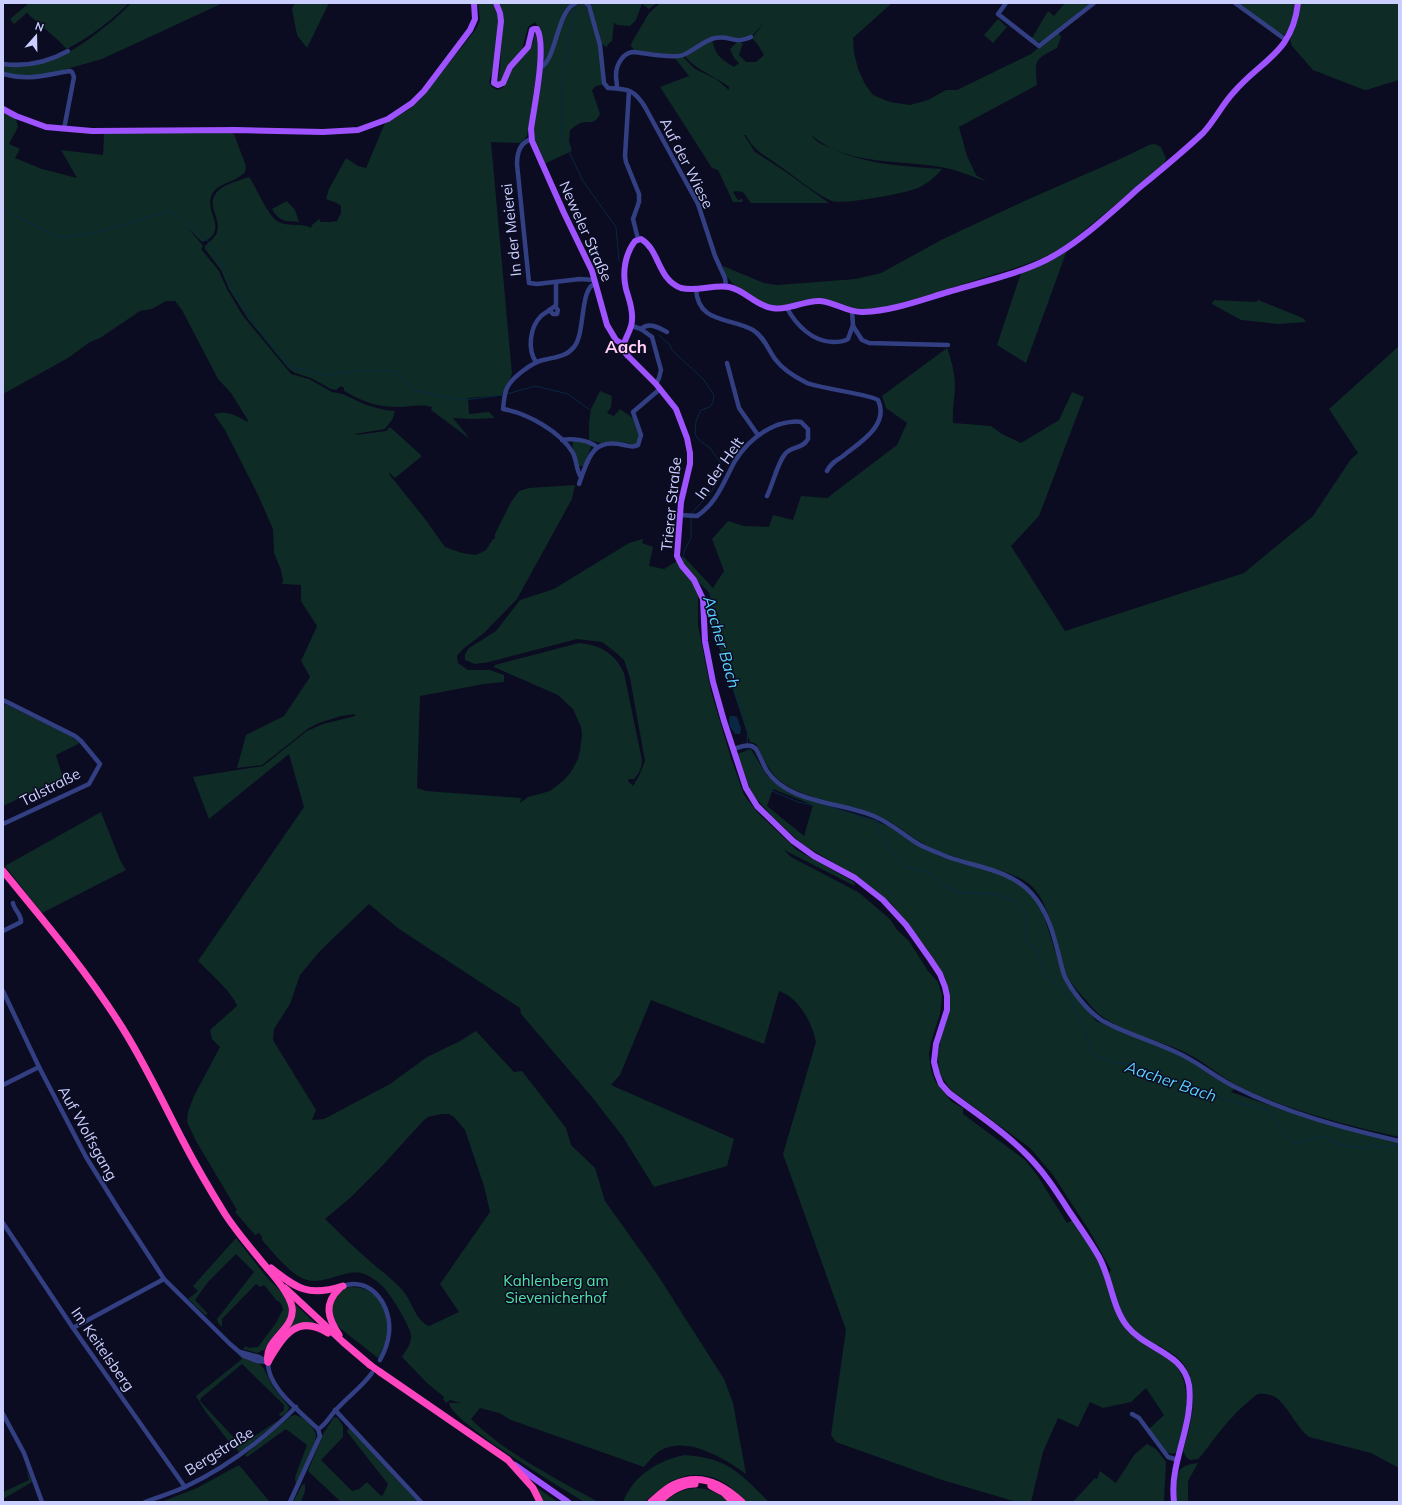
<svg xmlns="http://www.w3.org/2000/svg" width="1402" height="1505" font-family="Mulish,sans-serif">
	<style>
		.green { fill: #0e2b25; fill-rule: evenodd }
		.water { fill: #082843 }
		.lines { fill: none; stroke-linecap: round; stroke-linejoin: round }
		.stream { stroke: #082843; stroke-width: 1 }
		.minor { stroke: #333f83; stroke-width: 4.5 }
		.major { stroke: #9f52ff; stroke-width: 6 }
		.highway { stroke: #ff46c0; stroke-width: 7 }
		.highway-bridge { stroke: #ff46c0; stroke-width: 7 }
		.labels { text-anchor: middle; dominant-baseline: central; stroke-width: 3; stroke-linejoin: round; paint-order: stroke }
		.street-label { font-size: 15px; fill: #cbcfff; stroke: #0b0c21 }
		.park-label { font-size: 15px; fill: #50e6a5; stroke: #0b0c21 }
		.water-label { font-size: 16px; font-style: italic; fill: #59d0ff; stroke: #0b0c21 }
		.quarter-label { font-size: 17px; font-weight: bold; fill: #ffcdf6; stroke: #0b0c21 }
	</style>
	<rect width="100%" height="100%" fill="#0b0c21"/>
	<g class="green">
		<path d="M29 3H129C111 21 90 37 67 49L58 40 28 14V12L14 24 10 19Z"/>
		<path d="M131 3H223L102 59 49 74 22 76 3 73V66C19 67 42 62 57 57 76 52 118 18 131 3Z"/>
		<polygon points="295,3 329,3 307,48 297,35 292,9"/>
		<path d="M478 3H494L499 19 494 67 489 82 492 87 497 90 504 87 510 72 533 43 535 33 536 34 539 56 528 131 527 136 520 143 491 142 512 374 502 395 468 398 469 414 489 412 495 418 472 419 453 418 470 439 431 410 432 407C421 404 412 406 401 407 381 408 362 402 344 391V388L341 386 336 390 331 389 311 378 295 373 288 368 248 319 229 289 221 270 205 249V246C210 241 215 238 217 232 219 225 217 220 215 214 205 188 230 184 249 177 257 188 268 217 279 222 286 226 298 224 307 226L311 228 312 225 319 219 321 222H330L337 221 341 213V206L337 203 326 199 329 189 346 158 358 166 366 168 385 123 408 110 419 101 476 29 480 20Z"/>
		<polygon points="499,3 573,3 570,6 548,55 546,60 543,63 540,30 535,22 528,27 522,50 499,82 498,81 500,68 503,12"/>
		<path d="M584 3 587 8 600 43 602 85 596 86 592 90 600 114C594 126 591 120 581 123 577 124 573 128 570 130L569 141 572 151 544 164 536 146 533 134 541 72C552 55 562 4 584 3Z"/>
		<polygon points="590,3 657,3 649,9 642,4 636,20 630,26 618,25 614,23 612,41 608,44 607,47 600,43"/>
		<path d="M660 3H892L853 38 854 53 858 69 865 84 873 95 890 102 910 105 928 100 946 90H957L1031 54 1058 32 1061 37 1057 48C1034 60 1035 59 1037 85L959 127 967 156 976 175 987 182C974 177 960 171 946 168 901 159 849 167 811 135 816 142 823 145 831 148 866 165 904 166 942 169 935 177 928 183 918 188 908 193 842 205 832 201 815 194 797 178 781 167 768 157 753 151 746 135H744L755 152 783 170 829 203H751L743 192 736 191 733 192 738 200 742 199 743 200 742 202H733L718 170 712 168 660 87 689 76 674 57 682 56 695 69 716 79 729 90V87C714 75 696 71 684 55L712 39C715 55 721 59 734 67L739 63 734 58 730 49 737 42 743 43 739 55 746 62H756L764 55 758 45 752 38 764 23 751 37 743 41 713 37 680 55H674L634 50 631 46 632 42 649 13Z"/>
		<path d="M1065 3H1090L1044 40C1039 43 1037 42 1032 38L1048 11 1054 16Z"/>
		<polygon points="1237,3 1296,3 1295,16 1286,35 1281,34"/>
		<polygon points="1300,3 1399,3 1399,80 1366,90 1362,89 1313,70 1292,46 1290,40 1296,26"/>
		<polygon points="998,19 1007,27 993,43 984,35"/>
		<path d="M3 112 16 119 18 127 9 144 20 149 15 158 42 169 77 178 61 150 103 155 104 133H230L234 134 246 166 245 172C236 183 216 182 211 197 206 211 224 226 210 238 207 240 205 241 202 242L188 228 203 246 201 249 219 271 227 289 243 316 291 374 309 379 332 392 343 394 366 405 385 410 395 411 392 420 385 429 355 434 356 435 386 431 390 427 422 456 395 478 390 473 389 474 425 519 445 547 462 553 476 555 486 550 493 539H495V534L511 502 519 491 529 488 575 485 572 499 517 599 484 633 464 648 457 656 458 663 468 670H490L504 675V682L484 684 420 696 417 788 426 791 521 798 520 803 528 797 550 791 564 780 571 772 578 759 580 751 582 735 581 727 573 709 558 695 494 667 495 665 579 643C600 645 615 653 624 673L642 760C642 767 639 774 634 779H629L628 781 633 786 639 776 645 761 630 678 624 660 614 651 602 642 577 639 489 662 475 664 465 660V654L469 648 496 631 520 600 554 589 629 543 643 539 642 543 653 547 649 566 664 569 677 561 694 584 698 595V625L711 691 731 758 744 795 759 814 797 850 854 882 855 886 784 850 791 857 858 892 890 919 897 930 909 941 928 971 938 982 942 995 940 1014 931 1042 929 1054 931 1070 935 1081 947 1096 952 1102 963 1108V1114L1025 1160 1037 1175 1067 1223 1075 1219 1108 1275 1111 1270 1090 1232 1053 1175 1030 1148 951 1090 939 1073 938 1054 949 994 945 977 927 949 891 903 858 877 802 844 772 816 752 794 737 754 751 749 767 776 780 787 797 796 876 821 888 826 920 847 939 856 1010 878 1020 884 1041 907 1065 982 1096 1021 1182 1056 1235 1088 1231 1092 1324 1124 1399 1142V1468L1371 1453 1309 1437C1296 1427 1291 1411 1278 1399 1274 1395 1264 1393 1258 1394 1255 1395 1251 1400 1248 1402 1230 1417 1216 1436 1202 1455L1198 1459 1190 1460 1186 1457 1183 1451C1191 1423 1202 1386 1181 1361 1175 1354 1166 1350 1158 1345L1153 1348C1159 1353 1168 1357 1173 1362 1196 1386 1184 1425 1176 1453L1171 1454 1167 1452 1149 1429 1164 1415 1146 1388 1131 1402 1103 1408 1090 1402 1078 1427 1058 1418 1043 1452 1031 1502H1017L942 1480 836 1442 831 1435 846 1330 783 1154 816 1042C812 1022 799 998 779 991L764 1044 651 1000 620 1075 611 1085 734 1139 727 1166 654 1187 623 1137 592 1097 521 1014 520 1008 399 929 369 904 320 951 300 975 290 1004 274 1029 273 1040 316 1110 312 1120 324 1119 390 1084 427 1057 460 1041 476 1031 514 1072 522 1071 566 1128 571 1145 595 1168 605 1201 657 1274 724 1379 733 1403 746 1474C724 1458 683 1433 657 1453 652 1457 648 1462 644 1467L511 1420 499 1413 480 1408 471 1419C503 1452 557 1479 598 1502H584C563 1489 451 1422 449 1403H461L450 1400 446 1403 443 1399 444 1397 427 1383 402 1357C406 1350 412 1343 411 1335 410 1326 391 1295 384 1288 378 1281 369 1275 361 1273 342 1270 326 1285 307 1280 291 1276 273 1252 262 1240V1237L259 1233 255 1235 235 1212 237 1210 196 1141 187 1122 188 1112 194 1096 220 1047 212 1039 210 1030 237 1006C234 994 207 970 198 961L304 807 289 754 209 819 193 777 263 766 307 731 323 724 355 716V714L341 716 319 723 309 728 262 765 237 768 246 735 284 716 310 677 301 661 317 626 301 601V585L282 584 283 580 281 570 274 553 273 529 258 495 225 430 214 414C232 410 235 417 249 422L231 393 218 379 182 310 175 301H166L152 309 140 311 100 338 90 342 68 358 3 394ZM773 789 813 805 804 836 767 806ZM441 1114H449L454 1117 465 1130 484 1186 490 1212 440 1284 459 1312 429 1326C416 1321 412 1302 404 1292 392 1278 377 1268 363 1255 350 1244 338 1231 325 1219L350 1198 383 1165 423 1121 428 1117Z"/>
		<polygon points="1155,144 1161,147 1166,159 1164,164 1108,211 1066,245 1048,256 1021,266 899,304 866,310 854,309 817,299 800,301 787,305 769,306 758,301 733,284 725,274 723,266 764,283 777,285 856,279 881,273 943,239 1031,198 1118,160 1149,145"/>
		<path d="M287 201 295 210 299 222C284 221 280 222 272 209Z"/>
		<polygon points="1067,250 1026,363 997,345 1021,273"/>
		<polygon points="1214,300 1256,302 1258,300 1303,318 1306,322 1278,324 1241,320 1212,304"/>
		<path d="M1399 346V1137C1345 1125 1290 1111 1240 1087 1220 1077 1203 1060 1182 1051 1154 1038 1110 1030 1090 1005 1083 996 1071 985 1066 974 1056 948 1051 900 1028 883 1008 869 983 868 961 859 949 855 935 851 924 844 908 835 894 822 877 815 848 803 803 800 779 780 769 772 762 755 756 744L750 742 709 617 710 593 689 572 680 560 684 557 713 588 724 571 712 539 728 521 744 526 769 527 773 515 793 520 801 496 827 498 897 445 907 423 886 408 882 396 947 348C951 360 955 372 955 385 955 398 952 410 953 423L991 426 1002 434 1021 443 1059 420 1072 392 1084 397 1039 516 1011 546 1065 631 1244 573 1313 516 1351 459 1358 453 1329 409Z"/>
		<path d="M600 391 612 396 611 407 607 413 614 416 620 409C634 418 638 422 640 439L636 446C625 439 613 444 601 443 597 442 593 441 589 440V424L591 409Z"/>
		<path d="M574 441 592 444 584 466H579C577 458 569 448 574 441Z"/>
		<polygon points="3,703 69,735 80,743 56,755 63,778 3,806"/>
		<polygon points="101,812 120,860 126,870 42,913 5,866"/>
		<polygon points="236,1238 265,1275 288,1299 289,1318 266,1349 257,1353 243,1349 246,1346 248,1348 258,1347 276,1323 283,1309 280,1302 277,1301 264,1285 260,1287 256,1284 222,1319 222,1327 218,1323 217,1319 254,1272 236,1254 208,1282 195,1300 208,1314 205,1315 188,1299 198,1291 193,1286"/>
		<path d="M350 1287C389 1286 395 1331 378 1358L336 1325 331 1311 334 1300 344 1289Z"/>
		<polygon points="292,1301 317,1325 308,1323 287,1329"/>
		<path d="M237 1353 260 1364 264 1369 273 1387 289 1407C289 1411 286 1414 282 1416H280L279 1414 284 1410V1405L242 1364 201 1398 200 1401 238 1442 243 1444 277 1421 274 1425 239 1453 236 1447 234 1448 205 1411 196 1396 242 1359Z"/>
		<path d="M295 1415C302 1416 315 1427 316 1435 316 1436 315 1441 315 1442L296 1486 295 1477 307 1445 286 1429 247 1457 245 1455 291 1416Z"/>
		<polygon points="334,1417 338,1418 343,1426 343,1437 321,1460 352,1491 359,1489 367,1482 381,1496 383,1495 388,1484 348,1433 347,1431 349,1428 416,1500 415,1502 341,1502 308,1471 323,1434"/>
		<polygon points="1147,1444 1156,1449 1166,1462 1164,1502 1073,1502 1095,1478 1097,1479 1100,1471 1116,1483 1134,1455"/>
		<path d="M685 1455C728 1458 740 1473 769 1502H746L728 1485 715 1478 701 1475H688L671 1481 644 1502H623C633 1476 658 1460 685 1455Z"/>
		<path d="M1198 1463 1188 1481V1502H1177C1176 1493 1174 1474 1182 1468 1186 1464 1193 1464 1198 1463Z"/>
		<polygon points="239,1465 270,1502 161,1502 197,1488"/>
		<polygon points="26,1467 32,1482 3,1499 3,1492 29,1480"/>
		<polygon points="305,1484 305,1491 301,1502 293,1502 302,1485"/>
		<polygon points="536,1487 558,1502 544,1502 535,1488"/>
		<path d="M697 1488C710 1489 719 1493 729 1502H664C674 1493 684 1489 697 1488Z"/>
	</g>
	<polygon class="water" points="730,716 734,716 737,717 741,729 740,734 735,734 730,727 729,719"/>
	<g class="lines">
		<g class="stream">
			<polyline points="575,6 561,88 561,135 583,181 616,227 619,261"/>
			<polyline points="3,205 6,211 60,238 99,232 170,211 190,225 212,245 235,291 257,328 292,368 324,375 357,371 396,371 413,390 437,396 465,400 503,395"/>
			<polyline points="659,335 670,345 672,350 704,380 714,395 713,402 710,407 701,410 696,421 695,434 698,439 710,448 721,463 718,481 711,492 691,514"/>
			<polyline points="507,394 535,386 568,394 590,410"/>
			<polyline points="682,560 685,549 691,538 691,517"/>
			<polyline points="697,580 710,593 717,636 732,686 748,728 747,744"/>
			<polyline points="747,747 747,754 770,790 798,802 812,805"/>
			<path d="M821 804 877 821 879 826 878 832 890 851 906 867 930 873 946 887 958 892 996 894 1008 898 1017 902 1025 912 1026 921 1024 940 1036 949 1045 973 1051 982 1059 986 1071 999 1094 1055 1116 1063 1133 1064 1207 1095 1268 1110C1278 1120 1281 1137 1294 1144L1319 1137H1326L1336 1143 1347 1146 1368 1148 1374 1145 1382 1148 1392 1145H1398L1399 1146"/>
		</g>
		<g class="minor">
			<path d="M586 3 589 6 600 45 604 83 608 88C628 89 634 89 645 107L698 204 715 256 725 278 726 287"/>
			<polyline points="1006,3 998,14 1039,46 1094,3"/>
			<polyline points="1235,3 1286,40"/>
			<path d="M3 64C26 67 48 62 68 51"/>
			<path d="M540 68C557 60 556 11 576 3"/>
			<path d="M3 74C29 81 44 75 70 71L72 72 74 77 64 129"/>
			<path d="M617 88C617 83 616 79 616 75 616 65 623 52 634 52 645 53 673 59 683 55 694 51 704 40 715 38 731 35 734 45 751 37"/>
			<polyline points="629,91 625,156 626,162 639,194 639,202 633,219 638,239"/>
			<path d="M532 139C520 142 517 152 517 164L529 283 537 284 580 279 595 280"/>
			<path d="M696 289C698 324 730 317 753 330 764 337 768 349 775 359 783 370 795 377 807 383 819 388 873 395 878 400 890 425 859 443 843 456 836 461 831 463 827 471"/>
			<path d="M787 308C796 325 813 342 833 342 839 342 844 342 848 339L853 325 852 311"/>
			<polyline points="549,310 553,314 557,314 558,310 555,306"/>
			<polyline points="632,326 641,329 652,337 661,370 659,378 656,384"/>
			<polyline points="853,326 862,340 869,343 948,345"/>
			<path d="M641 329C649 322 658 327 667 332"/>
			<path d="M536 362C527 349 530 327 541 316 546 312 552 309 556 305V282"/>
			<polyline points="727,363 739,408 758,435"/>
			<path d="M562 440C572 438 589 440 597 447"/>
			<path d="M581 477C576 470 577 461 573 453 561 432 527 413 503 409 504 402 504 394 507 388 511 378 533 362 543 360 555 357 566 357 574 347 586 332 579 288 596 283"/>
			<path d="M579 484C588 460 591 437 624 445 629 446 633 448 638 445L641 435 633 412 660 389"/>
			<path d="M680 515 697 516C717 503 724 481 735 461 745 445 760 432 777 425 785 423 793 420 801 422L808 429V439C803 449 791 446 785 454 777 464 773 484 767 496"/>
			<polyline points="3,700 75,736 81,741 100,764 89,784 3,824"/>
			<path d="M733 749C741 747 750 742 756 749 760 756 763 764 767 771 789 804 843 802 876 817 892 824 905 836 920 845 928 849 938 853 948 857 976 867 1011 870 1032 894 1052 916 1056 947 1064 975 1071 990 1088 1012 1103 1021 1126 1034 1154 1041 1178 1053 1198 1062 1215 1077 1235 1087 1286 1113 1343 1128 1399 1141"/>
			<path d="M3 931 21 922C22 915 14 910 13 903"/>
			<polyline points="3,991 39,1067 86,1157 119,1210 164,1279 230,1344 244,1356 257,1361 268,1362"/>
			<polyline points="3,1085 39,1067"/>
			<polyline points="3,1223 73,1328 185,1487"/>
			<path d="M343 1286C372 1276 392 1307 389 1333 388 1343 385 1351 380 1360"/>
			<polyline points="73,1328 164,1279"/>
			<polyline points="240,1352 259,1357 266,1361"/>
			<path d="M268 1362C267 1388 301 1412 318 1429"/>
			<polyline points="335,1410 421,1502"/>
			<polyline points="3,1414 24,1453 42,1502"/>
			<polyline points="1132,1414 1139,1418 1168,1457 1178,1460"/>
			<path d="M318 1429C326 1425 329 1417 335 1411 347 1397 361 1388 372 1373"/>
			<path d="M145 1502C158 1497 172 1493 185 1487 227 1467 263 1440 296 1407"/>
			<polyline points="290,1502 320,1436 318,1429"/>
		</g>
		<g class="major">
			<path d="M496 3 500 13 501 21 494 83 498 85 503 83 510 67 528 47 532 30 534 29H537C547 46 534 107 531 129L532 141 564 213 592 271 607 325 616 340 624 345"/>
			<polyline points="3,109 16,116 46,127 92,131 236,130 323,132 358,130 388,119 412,103 424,91 470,30 475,19 474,3"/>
			<polyline points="515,1465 568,1502"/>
			<path d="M1174 1502C1173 1492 1173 1482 1175 1472 1180 1443 1193 1415 1189 1385 1183 1352 1146 1350 1127 1326 1112 1307 1111 1279 1099 1257 1090 1241 1079 1226 1069 1211 1055 1189 1042 1169 1023 1151 1001 1129 974 1112 949 1093L941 1084 937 1074 934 1062 936 1044 947 1010V996L945 987 940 974 930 959 906 925 883 900 855 878 814 856 793 841 757 806 746 788 724 721 713 682 705 641 703 599 694 580 682 566 677 556 681 502 690 464V453L687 438 676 409 656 384 628 356 623 350C623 339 632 331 632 320 633 308 629 300 626 289 622 273 625 254 635 241L641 239C660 250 657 279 681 288 697 292 714 284 729 287 745 290 756 306 772 308 789 311 804 300 820 301 835 302 848 313 863 312 892 311 921 300 948 292 979 283 1018 274 1046 260 1078 244 1113 211 1139 188 1161 170 1183 152 1203 133 1215 120 1222 105 1233 93 1262 59 1292 54 1298 3"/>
		</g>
		<g class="highway">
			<path d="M3 871C43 920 84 968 118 1021 143 1059 162 1101 183 1141 196 1166 210 1190 225 1214 236 1231 249 1246 262 1262 272 1274 289 1292 292 1307 296 1330 263 1339 268 1362"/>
			<path d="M271 1268C297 1289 309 1297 343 1286"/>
			<polyline points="285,1288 343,1342 370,1365"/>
			<path d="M339 1335C328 1318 323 1304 340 1288"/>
			<path d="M268 1362C282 1337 297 1313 328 1333"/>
			<polyline points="380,1372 508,1460 533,1488 540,1502"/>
			<polyline points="711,1486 724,1493 733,1502"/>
			<path d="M651 1502C658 1496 665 1489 673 1485 699 1472 723 1484 742 1502"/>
			<path d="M659 1502C669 1492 681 1484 695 1484"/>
		</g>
		<polyline class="highway-bridge" points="370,1365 380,1372"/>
	</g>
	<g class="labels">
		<g class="street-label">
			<text transform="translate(687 163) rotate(63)">Auf der Wiese</text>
			<text transform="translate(511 230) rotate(-96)">In der Meierei</text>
			<text transform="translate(586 231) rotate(66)">Neweler Straße</text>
			<text transform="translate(719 468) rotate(-55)">In der Helt</text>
			<text transform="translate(671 504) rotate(-84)">Trierer Straße</text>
			<text transform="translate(50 787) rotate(-27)">Talstraße</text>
			<text transform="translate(88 1133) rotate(61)">Auf Wolfsgang</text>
			<text transform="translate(103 1349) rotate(55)">Im Keitelsberg</text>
			<text transform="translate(219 1451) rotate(-32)">Bergstraße</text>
		</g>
		<g class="park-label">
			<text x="556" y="1280">Kahlenberg am<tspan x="556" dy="17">Sievenicherhof</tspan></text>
		</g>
		<g class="water-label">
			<text transform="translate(722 642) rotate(74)">Aacher Bach</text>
			<text transform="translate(1171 1081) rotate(19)">Aacher Bach</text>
		</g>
		<g class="quarter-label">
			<text x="626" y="346">Aach</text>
		</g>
	</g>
	<rect width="1402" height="1505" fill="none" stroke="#cbcfff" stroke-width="8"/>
	<g transform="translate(36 36) rotate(20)" stroke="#0b0c21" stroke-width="3" paint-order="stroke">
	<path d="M0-3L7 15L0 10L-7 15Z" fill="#cbcfff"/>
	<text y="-6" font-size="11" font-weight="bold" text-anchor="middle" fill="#cbcfff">N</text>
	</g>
</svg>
